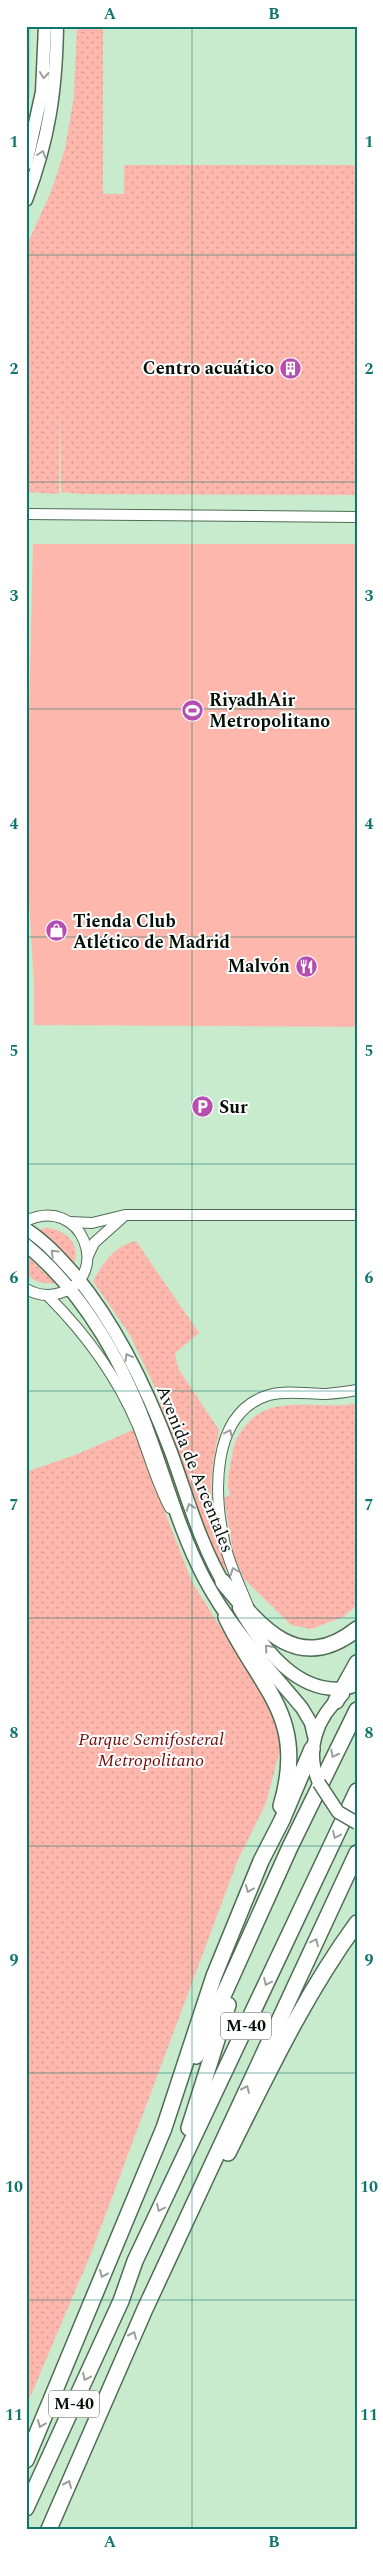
<svg xmlns="http://www.w3.org/2000/svg" width="383" height="2555" font-family="Spectral,serif">
	<style>
		.built { fill: #b8e0bd }
		.grass { fill: #feb7ac }
		.park { fill: url(#park-dots) }
		.lines { fill: none; stroke-linecap: round; stroke-linejoin: round }
		.minor-casing { stroke: #4e6c53; stroke-width: 12 }
		.major-casing { stroke: #4e6c53; stroke-width: 15 }
		.highway-casing { stroke: #4e6c53; stroke-width: 18 }
		.minor { stroke: #fff; stroke-width: 10 }
		.major { stroke: #fff; stroke-width: 12 }
		.highway { stroke: #fff; stroke-width: 15 }
		.major-bridge-casing { stroke: #4e6c53; stroke-width: 15; stroke-linecap: butt }
		.major-bridge { stroke: #fff; stroke-width: 12 }
		.oneway { stroke: #9b9f9b }
		.grid { fill: none; stroke: #0f766e; stroke-width: 1; stroke-opacity: 0.55 }
		.labels { text-anchor: middle; dominant-baseline: central; stroke-width: 4; stroke-linejoin: round; paint-order: stroke }
		.shield { fill: #fff; stroke: #4f5751; stroke-width: 1 }
		.shield-label { font-size: 16px; font-weight: bold; fill: #040f06 }
		.poi-label { font-size: 18px; font-weight: bold; fill: #040f06; stroke: #fff; text-anchor: start }
		.street-label { font-size: 18px; fill: #040f06; stroke: #fff }
		.park-label { font-size: 18px; font-style: italic; fill: #750c08; stroke: #fff }
		.neatline { fill: none; stroke: #0f766e; stroke-width: 2 }
		.grid-label { font-size: 16px; text-anchor: middle; font-weight: bold; fill: #0f766e }
	</style>
	<defs>
		<pattern id="park-dots" width="8" height="8" patternUnits="userSpaceOnUse" patternTransform="scale(1.25)"><rect width="8" height="8" fill="#feb7ac"/><path d="M2 2h.1M6 6h.1" fill="none" stroke="#d89c92" stroke-width="1.8" stroke-linecap="round"/></pattern>
	</defs>
	<rect width="100%" height="100%" fill="#c8eacd"/>
	<polygon class="built" points="26,26 31,26 30,96 26,109"/>
	<polygon class="grass" points="33,544 357,544 357,1027 34,1025 34,983 26,853"/>
	<g class="park">
		<polygon points="77,26 103,26 103,194 124,194 124,165 357,165 357,495 82,494 61,492 60,406 59,494 26,492 26,247 51,192 65,149 74,96"/>
		<path d="M47 1228C66 1230 81 1244 74 1264L38 1230Z"/>
		<path d="M136 1241 199 1333 175 1353 178 1368 219 1430C212 1463 207 1498 215 1531 219 1544 225 1556 230 1568L225 1570 205 1531 153 1383 130 1335 93 1281C104 1262 114 1246 136 1241Z"/>
		<path d="M26 1255 55 1283C44 1284 34 1282 26 1274Z"/>
		<path d="M357 1403V1605L343 1617 311 1629 291 1625 244 1579 234 1556 224 1498 230 1495C230 1490 228 1490 228 1485 228 1474 231 1462 233 1451 235 1440 240 1432 247 1424 274 1392 321 1412 357 1403Z"/>
		<polygon points="133,1430 192,1582 276,1716 281,1746 266,1803 237,1862 92,2251 26,2407 26,1472 75,1455"/>
	</g>
	<g class="lines">
		<defs>
			<g id="minor">
				<polyline points="26,514 357,517"/>
				<path d="M26 1221C82 1194 113 1276 60 1293 48 1297 37 1295 26 1289"/>
				<polyline points="70,1222 92,1223 125,1215 357,1215"/>
				<polyline points="88,1256 94,1243 123,1217"/>
				<path d="M47 1295C85 1333 117 1376 138 1426 149 1454 156 1482 170 1508"/>
				<path d="M248 1606C240 1586 230 1566 225 1545 214 1497 209 1413 269 1395 287 1390 308 1394 326 1394 337 1393 347 1392 357 1390"/>
			</g>
			<g id="major">
				<polyline points="26,164 42,92 45,26"/>
				<path d="M26 200C49 139 56 91 57 26"/>
				<path d="M26 1229C45 1241 61 1259 76 1276 118 1327 148 1391 171 1452 188 1499 201 1547 227 1589"/>
				<path d="M26 1245C86 1294 126 1368 151 1440 168 1487 181 1534 204 1578 229 1626 267 1666 302 1708L311 1723 314 1736"/>
				<path d="M239 1608C262 1647 299 1699 351 1687"/>
				<path d="M319 1783C305 1750 316 1718 343 1694"/>
			</g>
			<g id="highway">
				<path d="M223 1582C260 1627 298 1676 357 1629"/>
				<path d="M226 1617C260 1689 308 1716 281 1806"/>
				<polyline points="336,1701 357,1663"/>
				<polyline points="196,2056 290,1847 357,1710"/>
				<polyline points="189,2128 228,2005"/>
				<path d="M228 2153C267 2075 305 1994 357 1923"/>
				<polyline points="26,2460 164,2128 214,1976 261,1861 282,1820 312,1749"/>
				<polyline points="26,2508 121,2301 135,2261 357,1791"/>
				<polyline points="49,2529 145,2309 357,1853"/>
			</g>
		</defs>
		<use href="#minor" class="minor-casing"/>
		<use href="#major" class="major-casing"/>
		<use href="#highway" class="highway-casing"/>
		<use href="#minor" class="minor"/>
		<use href="#major" class="major"/>
		<use href="#highway" class="highway"/>
		<defs>
			<polyline id="major-bridge" points="319,1783 338,1812 357,1823"/>
		</defs>
		<use href="#major-bridge" class="major-bridge-casing"/>
		<use href="#major-bridge" class="major-bridge"/>
	</g>
	<defs><path id="oneway-chevron" d="M-2-3.5L2.5 0L-2 3.5" fill="none" stroke-width="1.6" stroke-linecap="round" stroke-linejoin="round" transform="scale(1.25)"/></defs>
	<g class="oneway">
		<use href="#oneway-chevron" transform="translate(44 75) rotate(96)"/>
		<use href="#oneway-chevron" transform="translate(42 154) rotate(-72)"/>
		<use href="#oneway-chevron" transform="translate(54 1253) rotate(-136)"/>
		<use href="#oneway-chevron" transform="translate(128 1357) rotate(-119)"/>
		<use href="#oneway-chevron" transform="translate(229 1433) rotate(-64)"/>
		<use href="#oneway-chevron" transform="translate(190 1507) rotate(-110)"/>
		<use href="#oneway-chevron" transform="translate(234 1571) rotate(-111)"/>
		<use href="#oneway-chevron" transform="translate(268 1648) rotate(-131)"/>
		<use href="#oneway-chevron" transform="translate(334 1754) rotate(117)"/>
		<use href="#oneway-chevron" transform="translate(336 1835) rotate(115)"/>
		<use href="#oneway-chevron" transform="translate(249 1889) rotate(112)"/>
		<use href="#oneway-chevron" transform="translate(315 1942) rotate(-64)"/>
		<use href="#oneway-chevron" transform="translate(267 1982) rotate(115)"/>
		<use href="#oneway-chevron" transform="translate(246 2089) rotate(-66)"/>
		<use href="#oneway-chevron" transform="translate(160 2208) rotate(115)"/>
		<use href="#oneway-chevron" transform="translate(103 2274) rotate(114)"/>
		<use href="#oneway-chevron" transform="translate(133 2335) rotate(-66)"/>
		<use href="#oneway-chevron" transform="translate(86 2377) rotate(115)"/>
		<use href="#oneway-chevron" transform="translate(41 2424) rotate(112)"/>
		<use href="#oneway-chevron" transform="translate(68 2484) rotate(-66)"/>
	</g>
	<path class="grid" d="M192 26V2529M26 255H357M26 482H357M26 709H357M26 937H357M26 1164H357M26 1391H357M26 1618H357M26 1846H357M26 2073H357M26 2300H357"/>
	<defs>
		<symbol id="building-disc" viewBox="-11 -11 22 22"><circle r="9.5" fill="#b64eb2" stroke="#fff"/><path d="M-4-6H4V6H1V3H-1V6H-4ZM-2.5-4.3h1.7v1.8h-1.7ZM.8-4.3h1.7v1.8H.8ZM-2.5-1h1.7V.8h-1.7ZM.8-1h1.7V.8H.8Z" fill="#fff"/></symbol>
		<symbol id="stadium-disc" viewBox="-11 -11 22 22"><circle r="9.5" fill="#b64eb2" stroke="#fff"/><path d="M0-5a6.5 5 0 1 0 0 10a6.5 5 0 1 0 0-10ZM-3.5-1.8h7v3.6h-7Z" fill="#fff"/></symbol>
		<symbol id="shop-disc" viewBox="-11 -11 22 22"><circle r="9.5" fill="#b64eb2" stroke="#fff"/><path d="M-5-2.5h2.3a2.7 3.5 0 0 1 5.4 0H5L5.5 6h-11ZM-1.5-2.5h3a1.5 2.3 0 0 0-3 0Z" fill="#fff"/></symbol>
		<symbol id="restaurant-disc" viewBox="-11 -11 22 22"><circle r="9.5" fill="#b64eb2" stroke="#fff"/><path d="M-5-6h1v4h1v-4h1v4h1v-4h1v5L-1.5 .5V6h-2V.5L-5-1ZM5-6V6H3V1.5H1.5Q1.5-4 5-6Z" fill="#fff"/></symbol>
		<symbol id="parking-disc" viewBox="-11 -11 22 22"><circle r="9.5" fill="#b64eb2" stroke="#fff"/><path d="M-3.5-5.5H1a3.5 3.5 0 0 1 0 7H-1V5.5H-3.5ZM-1-3.4V-.6H.8a1.4 1.4 0 0 0 0-2.8Z" fill="#fff"/></symbol>
	</defs>
	<g fill-rule="evenodd">
		<use href="#building-disc" x="278" y="356" width="25" height="25"/>
		<use href="#stadium-disc" x="180" y="698" width="25" height="25"/>
		<use href="#shop-disc" x="44" y="918" width="25" height="25"/>
		<use href="#restaurant-disc" x="294" y="954" width="25" height="25"/>
		<use href="#parking-disc" x="190" y="1094" width="25" height="25"/>
	</g>
	<g class="labels">
		<g class="shield">
			<rect x="221" y="2012.5" width="50" height="27" rx="4"/>
			<rect x="49" y="2390.5" width="50" height="27" rx="4"/>
		</g>
		<g class="shield-label">
			<text x="246" y="2026">M-40</text>
			<text x="74" y="2404">M-40</text>
		</g>
		<g class="poi-label">
			<text x="274" y="368" text-anchor="end">Centro acuático</text>
			<text x="209" y="700">RiyadhAir<tspan x="209" dy="21">Metropolitano</tspan></text>
			<text x="73" y="921">Tienda Club<tspan x="73" dy="21">Atlético de Madrid</tspan></text>
			<text x="290" y="966" text-anchor="end">Malvón</text>
			<text x="219" y="1107">Sur</text>
		</g>
		<g class="street-label">
			<text transform="translate(195 1469) rotate(68)">Avenida de Arcentales</text>
		</g>
		<g class="park-label">
			<text x="151" y="1739">Parque Semifosteral<tspan x="151" dy="21">Metropolitano</tspan></text>
		</g>
	</g>
	<rect width="383" height="2555" fill="none" stroke="#ffffff" stroke-width="55"/>
	<rect x="28" y="28" width="328" height="2500" class="neatline"/>
	<g class="grid-label">
		<text x="110" y="19">A</text>
		<text x="274" y="19">B</text>
		<text x="14" y="147">1</text>
		<text x="369" y="147">1</text>
		<text x="14" y="374">2</text>
		<text x="369" y="374">2</text>
		<text x="14" y="601">3</text>
		<text x="369" y="601">3</text>
		<text x="14" y="829">4</text>
		<text x="369" y="829">4</text>
		<text x="14" y="1056">5</text>
		<text x="369" y="1056">5</text>
		<text x="14" y="1283">6</text>
		<text x="369" y="1283">6</text>
		<text x="14" y="1510">7</text>
		<text x="369" y="1510">7</text>
		<text x="14" y="1738">8</text>
		<text x="369" y="1738">8</text>
		<text x="14" y="1965">9</text>
		<text x="369" y="1965">9</text>
		<text x="14" y="2192">10</text>
		<text x="369" y="2192">10</text>
		<text x="14" y="2420">11</text>
		<text x="369" y="2420">11</text>
		<text x="110" y="2547">A</text>
		<text x="274" y="2547">B</text>
	</g>
</svg>
